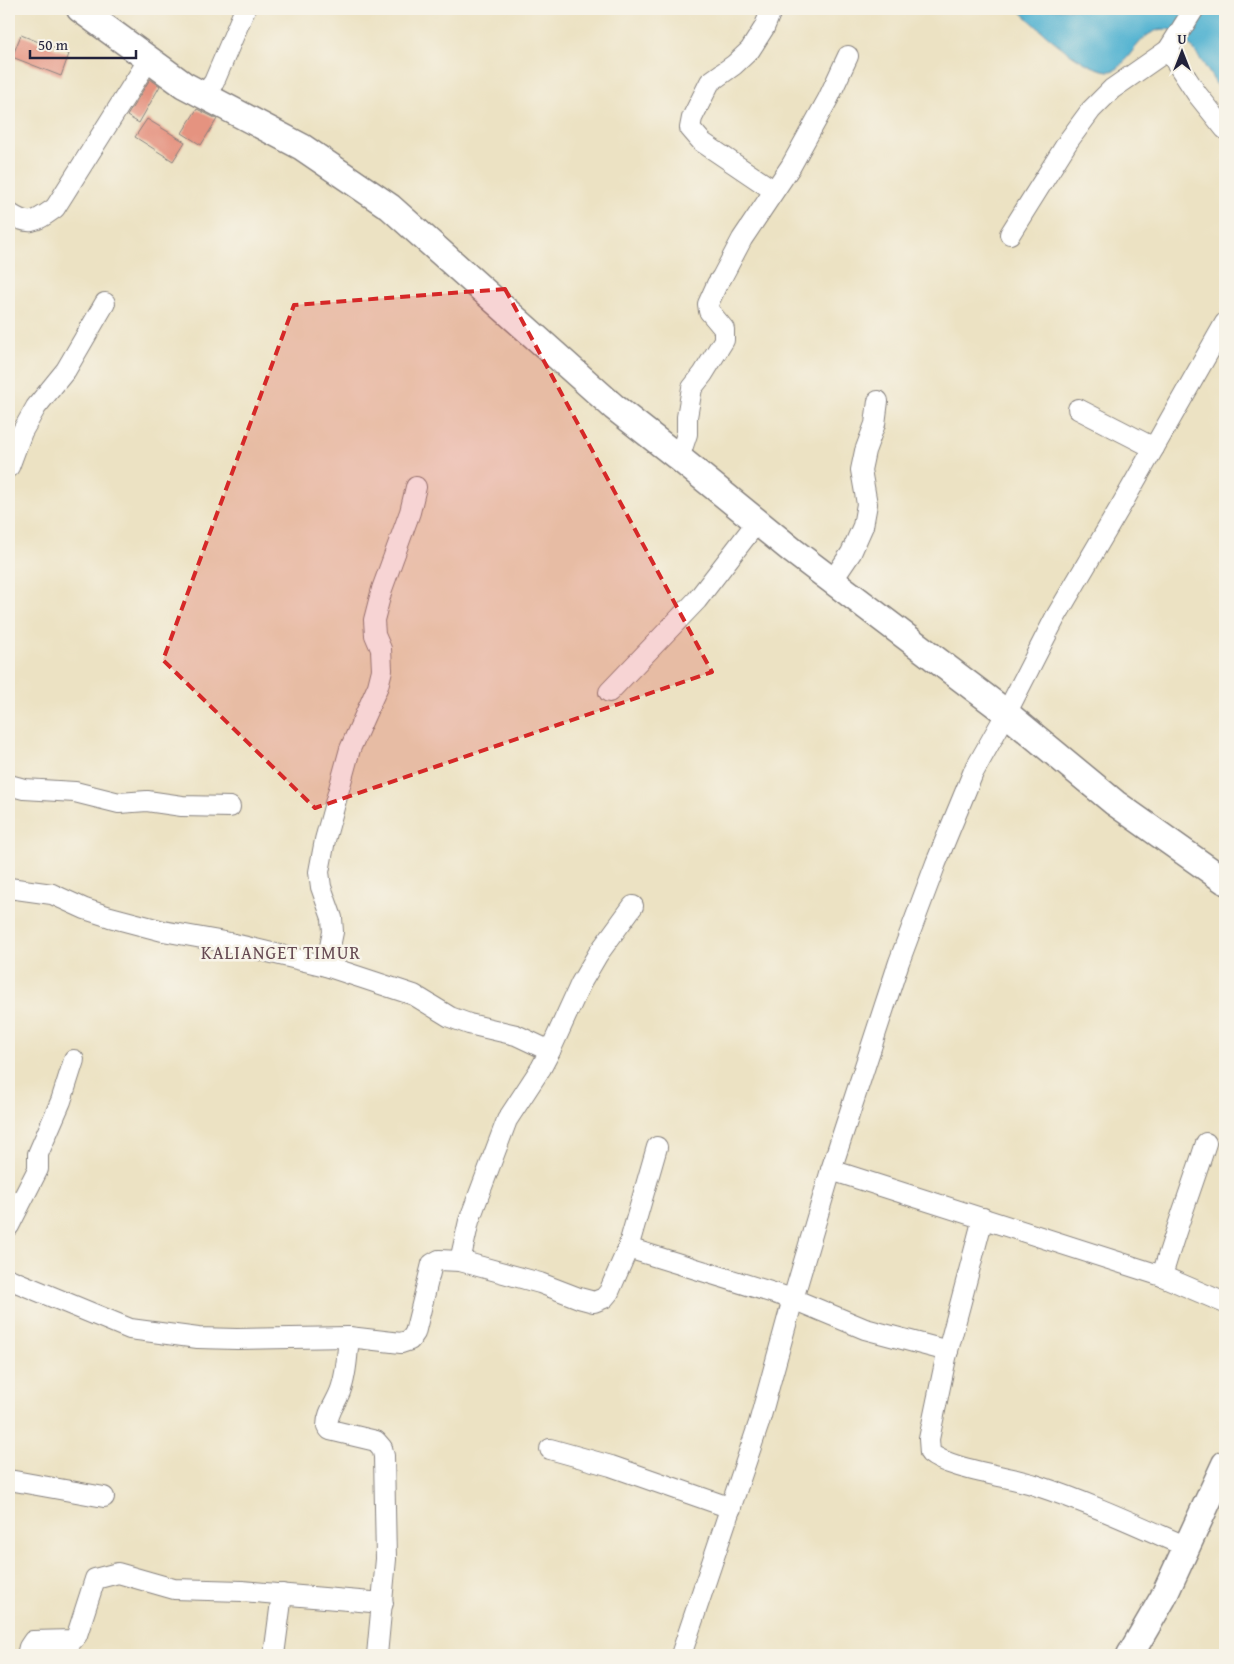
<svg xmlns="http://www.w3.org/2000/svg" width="1234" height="1664" font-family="'Gentium Book Plus',serif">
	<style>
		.water { fill: #52b3d1; stroke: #3a6a86 }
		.building { fill: #e59380 }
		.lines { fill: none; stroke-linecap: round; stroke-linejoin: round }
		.minor-casing { stroke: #87827f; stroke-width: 22 }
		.major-casing { stroke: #87827f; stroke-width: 29 }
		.minor { stroke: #fff; stroke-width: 20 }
		.major { stroke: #fff; stroke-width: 26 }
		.marked { fill: #d62828; fill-opacity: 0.2; stroke: #d62828; stroke-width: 4; stroke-dasharray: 10 6; stroke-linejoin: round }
		.labels { text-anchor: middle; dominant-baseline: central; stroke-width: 5; stroke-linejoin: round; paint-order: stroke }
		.quarter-label { font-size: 18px; letter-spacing: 1px; fill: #664a53; stroke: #f7f3e8 }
	</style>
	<rect width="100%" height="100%" fill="#f7f3e8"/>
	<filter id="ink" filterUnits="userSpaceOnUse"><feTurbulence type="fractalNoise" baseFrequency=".02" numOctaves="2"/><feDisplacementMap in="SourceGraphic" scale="10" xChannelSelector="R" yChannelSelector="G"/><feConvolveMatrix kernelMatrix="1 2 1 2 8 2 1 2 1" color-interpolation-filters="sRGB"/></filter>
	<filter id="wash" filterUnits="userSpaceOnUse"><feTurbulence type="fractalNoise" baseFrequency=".0096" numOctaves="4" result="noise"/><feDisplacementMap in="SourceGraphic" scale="20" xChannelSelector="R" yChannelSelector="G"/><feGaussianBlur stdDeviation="1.12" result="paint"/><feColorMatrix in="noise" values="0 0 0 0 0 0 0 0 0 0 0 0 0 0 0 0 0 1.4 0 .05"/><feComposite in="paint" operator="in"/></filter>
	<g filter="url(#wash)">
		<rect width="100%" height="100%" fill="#ece2c3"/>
		<path class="water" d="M1018 9H1225V99C1213 80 1192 39 1171 30 1166 28 1157 30 1153 32 1142 37 1134 50 1126 59 1121 65 1117 72 1108 71 1080 68 1038 28 1018 9Z"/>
		<g id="blocks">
			<g class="building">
				<polygon points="21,35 69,54 61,76 12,57"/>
				<polygon points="150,79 160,86 139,123 127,116"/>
				<polygon points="197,109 217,119 201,145 182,133"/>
				<polygon points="147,119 185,142 173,161 135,137"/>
			</g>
		</g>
	</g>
	<g filter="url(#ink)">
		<use href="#blocks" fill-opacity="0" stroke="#87827f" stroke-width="1"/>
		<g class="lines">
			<defs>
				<g id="minor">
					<polyline points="769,9 771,11 764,28 750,50 734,65 710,82 692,118 690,128 702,142 773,190"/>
					<polyline points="1168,50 1197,94 1225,129"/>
					<polyline points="204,95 214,82 245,9"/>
					<path d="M9 213C30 227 35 222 55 208L149 59"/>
					<polyline points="1010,234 1069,140 1091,110 1112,89 1168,50 1194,9"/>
					<polyline points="1078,409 1154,448"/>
					<polyline points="679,458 687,434 687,417 692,388 703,374 724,340 724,329 709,311 708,304 717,284 722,277 742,239 791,166 828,99 848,56"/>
					<polyline points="9,467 22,432 36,407 66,370 105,303"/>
					<polyline points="832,581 851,553 863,526 867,504 861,470 865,451 875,424 878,401"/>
					<polyline points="609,692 697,600 757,522"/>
					<polyline points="9,785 24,789 75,792 119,803 147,801 182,806 230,807"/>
					<polyline points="9,888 52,894 85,909 110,917 163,931 230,943 326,966 414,995 450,1017 469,1024 516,1035 550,1051 541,1068 507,1120 469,1221 460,1261 540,1283 579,1298 594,1302 604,1298 609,1292 628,1248 657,1147"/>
					<polyline points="326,966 333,932 332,918 321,887 319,872 325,840 350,749 378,686 382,670 381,649 375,635 374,620 382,589 410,512 416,487"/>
					<polyline points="550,1051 581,983 598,954 633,906"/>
					<polyline points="831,1170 1162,1276 1225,1303"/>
					<path d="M983 1218 946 1358 929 1439 930 1453C948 1469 1009 1476 1035 1485 1087 1502 1137 1525 1187 1547"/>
					<polyline points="9,1226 38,1169 38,1154 61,1101 74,1060"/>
					<polyline points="628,1248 793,1299 865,1329 948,1351"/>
					<path d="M1162 1276C1175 1231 1192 1187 1206 1143"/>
					<polyline points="9,1279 130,1329 198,1338 237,1339 349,1337 401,1343 410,1340 415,1333 432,1264 439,1260 460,1261"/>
					<path d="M349 1337C347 1354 347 1373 341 1389 337 1402 327 1412 327 1426L330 1430 376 1441 382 1448 384 1456 386 1559 377 1655"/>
					<polyline points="550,1449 611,1466 731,1508"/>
					<polyline points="9,1480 104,1497"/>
					<polyline points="27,1655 29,1647 33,1641 73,1640 77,1635 95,1579 118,1573 174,1589 242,1591 383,1603"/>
					<polyline points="274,1655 282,1594"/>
					<polyline points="681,1655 759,1423 793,1299 831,1170 899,962 936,863 973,773 1006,714 1055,618 1122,504 1225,323"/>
				</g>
				<g id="major">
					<polyline points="80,9 184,85 302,147 390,207 614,407 679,458 793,551 1000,708 1115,803 1225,881"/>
					<polyline points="1130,1655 1163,1598 1225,1464"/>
				</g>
			</defs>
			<use href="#minor" class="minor-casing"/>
			<use href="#major" class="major-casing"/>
			<use href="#minor" class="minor"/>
			<use href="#major" class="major"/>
		</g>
	</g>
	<path class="marked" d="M505 289 712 672 315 808 163 660 294 305Z"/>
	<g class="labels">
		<g class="quarter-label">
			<text x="281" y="952">KALIANGET TIMUR</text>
		</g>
	</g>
	<rect width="1234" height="1664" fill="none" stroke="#f7f3e8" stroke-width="30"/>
	<g transform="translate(1182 52)" stroke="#f7f3e8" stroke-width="4" paint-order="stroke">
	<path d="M0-4L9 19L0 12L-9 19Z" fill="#22223b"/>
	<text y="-8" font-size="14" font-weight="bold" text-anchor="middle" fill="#22223b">U</text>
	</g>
	<path d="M30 50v8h106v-8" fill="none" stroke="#22223b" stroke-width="2.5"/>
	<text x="38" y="50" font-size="15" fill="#22223b" stroke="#f7f3e8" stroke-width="4" paint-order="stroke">50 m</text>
</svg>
